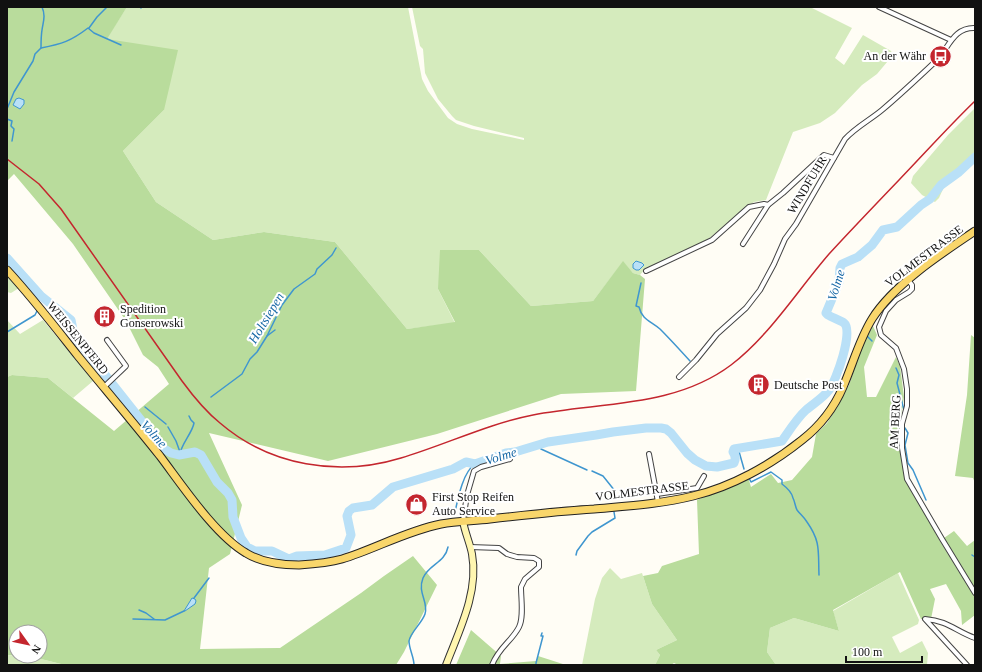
<svg xmlns="http://www.w3.org/2000/svg" width="982" height="672" font-family="Georgia,serif">
	<style>
		.green { fill: #d5ebbd }
		.forest { fill: #b9dc9c }
		.water { fill: #b9e0f7; stroke: #3f96cf }
		.lines { fill: none; stroke-linecap: round; stroke-linejoin: round }
		.stream { stroke: #3f96cf; stroke-width: 1.5 }
		.river { stroke: #b9e0f7; stroke-width: 9 }
		.street-casing { stroke: #444; stroke-width: 6 }
		.secondary-casing { stroke: #333; stroke-width: 8 }
		.primary-casing { stroke: #222; stroke-width: 9 }
		.street { stroke: #fff; stroke-width: 4 }
		.secondary { stroke: #fff6b0; stroke-width: 6 }
		.primary { stroke: #f9d66b; stroke-width: 7 }
		.rail { stroke: #c4262e; stroke-width: 1.5 }
		.labels { text-anchor: middle; dominant-baseline: central; stroke-width: 4; stroke-linejoin: round; paint-order: stroke }
		.poi-label { font-size: 12px; fill: #111; stroke: #fff; text-anchor: start }
		.street-label { font-size: 12px; fill: #111; stroke: #fff }
		.water-label { font-size: 13px; font-style: italic; fill: #1768a6; stroke: #fff }
	</style>
	<rect width="100%" height="100%" fill="#fffdf5"/>
	<g class="green">
		<polygon points="127,7 408,7 422,79 428,91 448,118 457,124 472,129 524,140 524,138 474,126 456,120 452,116 438,99 425,73 423,49 420,46 412,7 810,7 852,28 835,58 844,65 863,35 891,51 893,55 877,74 862,85 835,113 820,123 793,132 766,200 754,202 707,240 644,270 640,275 633,273 623,262 593,301 531,306 479,250 438,289 455,323 407,329 335,242 264,232 213,240 156,202 123,151 164,110 106,39"/>
		<polygon points="975,108 975,162 943,189 939,198 935,202 922,195 911,183 913,176 948,135"/>
		<polygon points="7,276 19,288 11,293 7,292"/>
		<polygon points="7,320 20,334 43,320 93,381 73,398 48,378 12,375 7,377"/>
		<polygon points="610,568 621,579 642,573 652,604 677,640 656,650 660,655 655,665 582,665 595,599 602,578"/>
		<polygon points="898,573 919,620 918,624 892,637 900,653 922,641 928,653 927,665 776,665 767,652 770,628 794,618 839,631 833,611"/>
		<polygon points="7,655 29,656 65,665 7,665"/>
	</g>
	<g class="forest">
		<polygon points="7,7 127,7 107,39 178,50 164,110 123,151 156,202 213,240 264,232 335,242 407,329 455,322 438,289 440,250 479,250 531,306 593,301 623,261 633,273 640,275 645,279 636,391 561,394 437,434 328,461 209,433 242,505 230,554 209,568 200,649 280,648 361,593 384,576 413,556 437,585 404,652 396,665 65,665 29,656 40,656 40,632 16,632 16,655 7,655 7,377 12,375 48,378 114,431 169,384 158,367 143,355 126,321 73,244 14,174 7,181"/>
		<polygon points="873,326 877,335 864,367 867,397 876,397 896,357 900,366 904,397 900,425 900,448 906,480 940,541 974,596 975,615 962,625 961,611 946,584 930,589 935,599 931,619 921,619 900,572 833,610 839,631 794,618 770,628 767,652 776,665 678,665 674,663 671,665 655,665 660,655 656,650 677,640 652,604 643,576 658,573 662,566 699,554 697,500 748,477 751,487 771,474 778,483 792,480 812,457 816,434 827,423 838,406 849,385 861,349"/>
		<polygon points="971,335 975,338 975,483 973,478 955,476 967,395"/>
		<polygon points="954,531 967,546 975,540 975,588 944,538"/>
		<polygon points="471,630 501,656 500,664 536,661 538,656 566,665 456,665"/>
	</g>
	<g class="water">
		<polygon points="19,98 24,100 24,104 20,109 13,105 16,99"/>
		<polygon points="636,261 642,263 644,265 639,270 636,270 633,268 633,264"/>
		<polygon points="192,598 195,599 196,601 195,604 185,611 184,611"/>
	</g>
	<g class="lines">
		<g class="stream">
			<polyline points="140,7 141,8"/>
			<polyline points="89,28 97,17 107,7"/>
			<path d="M41 48C62 44 71 41 88 28L94 33 121 45"/>
			<path d="M7 109 14 92 33 61 35 54 41 48C41 42 41 36 42 30 43 22 46 16 42 7"/>
			<polyline points="7,119 12,121 11,126 14,129 12,141"/>
			<path d="M641 283 636 306 639 307C642 320 651 321 660 329 670 339 680 350 690 361"/>
			<polyline points="49,305 51,303"/>
			<polyline points="7,332 35,315 37,311"/>
			<polyline points="267,336 275,330"/>
			<polyline points="867,336 872,341"/>
			<polyline points="896,368 899,375 897,383 904,410"/>
			<polyline points="211,397 242,374 250,359 257,352 267,336 282,305 294,289 315,274 317,269 332,255 336,248"/>
			<polyline points="145,407 166,424"/>
			<polyline points="168,427 176,441 180,452"/>
			<polyline points="905,428 908,433 905,445 908,463 913,470 926,500"/>
			<polyline points="537,445 541,449 587,470"/>
			<polyline points="738,448 744,469"/>
			<path d="M180 455C180 445 192 434 194 423L191 420 189 416"/>
			<polyline points="592,471 603,476 615,491"/>
			<path d="M749 478 751 482 771 472 782 480V484C786 487 792 493 793 498 795 502 795 506 797 510 800 514 804 517 807 522 821 542 818 551 819 575"/>
			<path d="M455 512C458 498 463 472 475 464"/>
			<polyline points="576,555 577,551 588,536 592,532 615,518 614,512"/>
			<polyline points="972,555 975,557"/>
			<polyline points="194,598 209,578"/>
			<polyline points="139,610 146,613 154,619"/>
			<polyline points="133,619 165,620 184,611"/>
			<path d="M414 665C414 657 409 649 409 641 410 633 422 623 425 614 429 602 417 593 423 578 429 564 445 563 448 547"/>
			<polyline points="536,665 536,663 543,636 541,636 542,633"/>
		</g>
		<path class="river" d="M7 258 41 296 71 320 74 335 80 343 163 448 171 453 179 455 195 452 201 455 217 482 228 493 232 500 233 517 241 538 247 547 255 551H272L289 559 297 556 325 555 346 548 351 535 347 516 349 511 353 508 372 505 393 487 453 469 466 462 475 464 506 453 515 452 548 442 596 435 613 432 646 428H661L666 429 671 433 687 453 695 460 706 466 717 467 734 463C736 459 736 456 733 452L734 449 782 441C789 431 797 418 806 410 814 403 823 398 829 390 836 381 854 331 844 323 840 320 833 318 828 315L826 313 839 282 840 268 842 264 858 257 872 245 883 230 897 227 921 205 930 199 941 185 959 172 975 157"/>
		<defs>
			<g id="street">
				<polyline points="879,7 951,40"/>
				<polyline points="743,244 768,205"/>
				<polyline points="646,271 712,240 749,207 764,204 768,205 783,193 824,155 834,158"/>
				<polyline points="908,280 912,285 912,289 909,292 896,300 886,311 879,327 881,335 896,348 904,369 907,389 907,406 902,424 902,448 907,479 942,539 975,593"/>
				<path d="M679 377 696 360 717 334 746 308 760 290 774 264 785 239 796 224 845 139C856 127 870 120 882 110 901 94 919 77 937 60 949 47 954 27 975 28"/>
				<polyline points="104,387 126,366 107,340"/>
				<polyline points="649,454 658,502"/>
				<polyline points="657,494 697,488 704,476"/>
				<polyline points="463,521 467,495 474,471 481,467 510,459"/>
				<path d="M470 547 499 548 507 554 517 557 534 558 539 561V567L525 579 521 587C521 599 524 617 519 627 512 641 499 647 492 665"/>
				<path d="M967 665 925 619C949 621 955 631 975 638"/>
			</g>
			<path id="secondary" d="M446 665C459 631 479 592 472 554 470 543 465 533 463 521"/>
			<path id="primary" d="M7 270C32 297 55 327 78 356 105 389 133 422 160 456 182 485 215 535 246 553 262 563 280 565 299 565 314 564 328 563 342 559 375 549 406 531 441 524 457 521 474 521 490 519 525 515 560 511 594 509 627 506 661 504 693 496 731 487 771 465 802 440 820 426 834 408 843 387 853 364 859 340 872 319 893 285 942 253 975 231"/>
		</defs>
		<use href="#street" class="street-casing"/>
		<use href="#secondary" class="secondary-casing"/>
		<use href="#primary" class="primary-casing"/>
		<use href="#street" class="street"/>
		<use href="#secondary" class="secondary"/>
		<use href="#primary" class="primary"/>
		<path class="rail" d="M7 159 39 184 61 209 182 381C193 396 205 411 220 423 270 466 339 477 401 458 445 445 487 424 533 415 599 402 674 408 731 365 770 335 797 291 829 254 852 229 875 205 899 180 924 154 949 126 975 101"/>
	</g>
	<defs>
		<symbol id="bus-disc" viewBox="-11 -11 22 22"><circle r="9.5" fill="#c4262e" stroke="#fff"/><path d="M-5-6H5V4H4V6H2V4H-2V6H-4V4H-5ZM-3.5-4V0h7V-4ZM-3.5 1.2v1.5H-2V1.2ZM2 1.2v1.5H3.5V1.2Z" fill="#fff"/></symbol>
		<symbol id="building-disc" viewBox="-11 -11 22 22"><circle r="9.5" fill="#c4262e" stroke="#fff"/><path d="M-4-6H4V6H1V3H-1V6H-4ZM-2.5-4.3h1.7v1.8h-1.7ZM.8-4.3h1.7v1.8H.8ZM-2.5-1h1.7V.8h-1.7ZM.8-1h1.7V.8H.8Z" fill="#fff"/></symbol>
		<symbol id="shop-disc" viewBox="-11 -11 22 22"><circle r="9.5" fill="#c4262e" stroke="#fff"/><path d="M-5-2.5h2.3a2.7 3.5 0 0 1 5.4 0H5L5.5 6h-11ZM-1.5-2.5h3a1.5 2.3 0 0 0-3 0Z" fill="#fff"/></symbol>
	</defs>
	<g fill-rule="evenodd">
		<use href="#bus-disc" x="928" y="44" width="25" height="25"/>
		<use href="#building-disc" x="92" y="304" width="25" height="25"/>
		<use href="#building-disc" x="746" y="372" width="25" height="25"/>
		<use href="#shop-disc" x="404" y="492" width="25" height="25"/>
	</g>
	<g class="labels">
		<g class="poi-label">
			<text x="926" y="56" text-anchor="end">An der Währ</text>
			<text x="120" y="309">Spedition<tspan x="120" dy="14">Gonserowski</tspan></text>
			<text x="774" y="385">Deutsche Post</text>
			<text x="432" y="497">First Stop Reifen<tspan x="432" dy="14">Auto Service</tspan></text>
		</g>
		<g class="street-label">
			<text transform="translate(807 185) rotate(-59)">WINDFUHR</text>
			<text transform="translate(924 256) rotate(-37)">VOLMESTRASSE</text>
			<text transform="translate(78 338) rotate(51)">WEISSENPFERD</text>
			<text transform="translate(895 422) rotate(-87)">AM BERG</text>
			<text transform="translate(642 491) rotate(-7)">VOLMESTRASSE</text>
		</g>
		<g class="water-label">
			<text transform="translate(836 285) rotate(-73)">Volme</text>
			<text transform="translate(266 318) rotate(-59)">Holtsiepen</text>
			<text transform="translate(154 434) rotate(48)">Volme</text>
			<text transform="translate(501 456) rotate(-17)">Volme</text>
		</g>
	</g>
	<rect width="982" height="672" fill="none" stroke="#111111" stroke-width="16"/>
	<g transform="translate(28 644) rotate(123)"><circle r="19" fill="#ffffff" stroke="#a0a0a0"/>
	<path d="M0-3L7 15L0 10L-7 15Z" fill="#c4262e"/>
	<text y="-6" font-size="11" font-weight="bold" text-anchor="middle" fill="#111111">N</text>
	</g>
	<path d="M846 656v6h76v-6" fill="none" stroke="#111111" stroke-width="2"/>
	<text x="852" y="656" font-size="12" fill="#111111" stroke="#ffffff" stroke-width="3" paint-order="stroke">100 m</text>
</svg>
